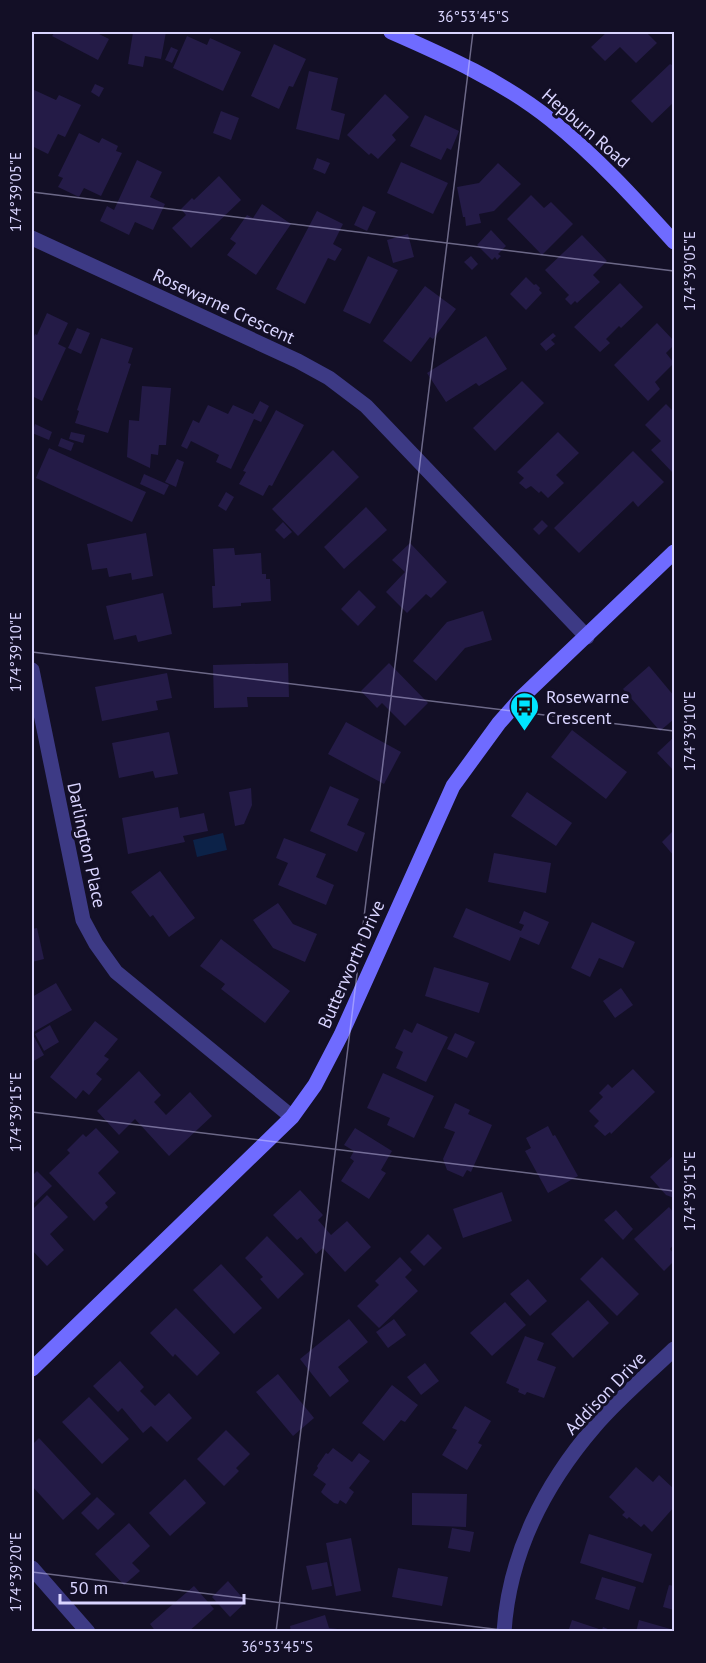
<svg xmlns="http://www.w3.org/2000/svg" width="706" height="1663" font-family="'PT Sans',sans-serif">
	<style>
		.water { fill: #0c2248 }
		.building { fill: #241b47 }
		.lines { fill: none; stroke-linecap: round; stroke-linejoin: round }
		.street { stroke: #3d3a85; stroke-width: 15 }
		.secondary { stroke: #6f6bff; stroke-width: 15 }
		.ticks { fill: none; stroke: #d9d4ff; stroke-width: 1.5; stroke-opacity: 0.45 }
		.labels { text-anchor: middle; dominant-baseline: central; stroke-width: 6; stroke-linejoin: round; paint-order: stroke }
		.street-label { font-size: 18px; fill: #d9d4ff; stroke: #130f26 }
		.poi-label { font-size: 18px; fill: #d9d4ff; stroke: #130f26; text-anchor: start }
		.neatline { fill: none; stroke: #d9d4ff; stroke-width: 2 }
		.ticks-label { font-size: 15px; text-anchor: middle; fill: #d9d4ff }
	</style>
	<rect width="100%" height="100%" fill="#130f26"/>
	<polygon class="water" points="223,833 227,850 197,857 193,840"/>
	<g class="building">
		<polygon points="55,32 95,32 109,39 98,60 52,36"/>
		<polygon points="133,32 166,32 161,59 145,56 143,67 128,64"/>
		<polygon points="607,32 646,32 657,43 636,63 620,47 605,61 591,47"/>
		<polygon points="187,36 207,45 210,38 241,52 223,91 173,68"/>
		<polygon points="274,44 306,59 293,87 289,86 279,109 251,96"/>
		<polygon points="171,47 178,50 172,63 165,60"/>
		<polygon points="674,63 674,102 652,123 631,101 670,64 672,65"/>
		<polygon points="309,71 338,78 331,110 345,114 339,140 296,129"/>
		<polygon points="95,84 104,88 99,97 91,92"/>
		<polygon points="32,89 56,100 59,95 81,105 65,137 58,134 48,154 32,146"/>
		<polygon points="385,94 409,117 392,135 396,140 378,159 371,153 369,155 347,135"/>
		<polygon points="221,111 239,118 231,140 213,133"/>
		<polygon points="425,115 459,131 451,150 447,148 441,160 410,146"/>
		<polygon points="79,133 99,143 102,138 118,146 116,151 122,153 101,196 84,188 79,197 58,187 63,178 58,176"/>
		<polygon points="317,158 330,163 325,174 313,169"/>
		<polygon points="137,160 162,172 150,197 165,204 153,230 135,222 129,235 100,221 107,206 114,210"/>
		<polygon points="401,162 448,183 433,214 387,193"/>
		<polygon points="498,163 521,184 494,211 479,214 481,223 466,226 465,217 463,217 457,187 479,183"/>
		<polygon points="219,176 241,200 191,248 172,228 186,215 181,209 192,198 194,200"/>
		<polygon points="531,195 544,208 551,202 573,224 542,255 507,219"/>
		<polygon points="262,204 291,224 256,275 227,255 236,243 230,239 247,215 253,218"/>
		<polygon points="363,206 376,212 367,231 354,225"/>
		<polygon points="317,211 343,224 333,244 342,249 335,261 328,258 305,304 276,289"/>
		<polygon points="491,230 506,246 498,254 501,256 497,260 495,257 492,260 477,245"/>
		<polygon points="408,234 414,257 393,263 387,240"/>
		<polygon points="582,235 607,261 593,275 600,282 577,303 575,301 571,305 565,299 569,295 545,270"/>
		<polygon points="368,256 398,270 370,324 343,311"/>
		<polygon points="471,256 478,264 472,270 464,262"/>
		<polygon points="526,277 534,285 536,284 540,288 539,290 542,293 526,310 510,294"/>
		<polygon points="620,283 643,307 621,328 619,326 606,339 610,343 600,352 574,327"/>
		<polygon points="425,286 456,309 433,339 430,337 411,362 383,341"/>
		<polygon points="47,313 68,323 58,344 66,348 42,401 32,396 32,341 35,334 37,335"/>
		<polygon points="657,323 674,341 674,345 666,353 674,363 655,382 660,389 648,401 614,365"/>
		<polygon points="77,328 90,333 81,354 68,348"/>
		<polygon points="553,333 556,336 551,340 555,344 546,351 540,344"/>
		<polygon points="486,336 507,369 479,386 476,383 446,402 427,373"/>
		<polygon points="101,338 133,348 128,363 131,364 108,433 75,423 79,411 77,410"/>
		<polygon points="522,381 544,403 495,451 473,428"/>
		<polygon points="142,386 171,388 166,445 159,445 158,455 151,454 150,468 127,457 129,420 139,421"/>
		<polygon points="260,401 269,406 261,422 254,419 231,469 216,462 219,455 191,441 187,449 181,446 193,420 199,423 208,405 228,414 233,405 253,414"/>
		<polygon points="666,404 674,412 674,474 651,450 661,441 645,425"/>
		<polygon points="276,410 304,425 272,486 269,485 263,496 239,484 246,472 243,471"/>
		<polygon points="35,424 52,432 49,440 32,433"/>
		<polygon points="71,432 85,435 83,443 69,439"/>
		<polygon points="558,432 579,453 556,475 564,483 548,498 541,491 539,493 531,486 526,489 519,483 524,478 517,472"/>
		<polygon points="61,438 74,443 71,451 58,446"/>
		<polygon points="49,448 146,492 132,522 36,478"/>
		<polygon points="333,450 359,477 298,536 272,509"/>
		<polygon points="633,451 664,482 638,507 633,501 579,553 554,528"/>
		<polygon points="177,459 184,462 176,487 165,482"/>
		<polygon points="144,474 169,485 164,495 140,484"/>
		<polygon points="226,492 234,497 226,511 218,506"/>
		<polygon points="366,507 387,530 344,569 324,547"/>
		<polygon points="542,520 548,526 539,535 533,529"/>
		<polygon points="283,522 292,532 284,539 275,530"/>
		<polygon points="146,533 153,576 132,580 131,573 109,577 107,568 92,570 87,544"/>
		<polygon points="410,543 447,582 431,598 426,594 407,613 386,592 405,572 392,560"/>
		<polygon points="234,548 235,555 261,553 262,574 266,574 266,579 270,579 271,601 241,603 241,606 213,608 212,586 215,586 213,549"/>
		<polygon points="359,590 376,607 358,626 341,609"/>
		<polygon points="163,593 172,634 138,642 136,635 114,640 106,606"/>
		<polygon points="483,611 492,640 465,648 436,681 413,661 447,622"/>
		<polygon points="288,663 289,697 247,697 248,707 214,708 213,665"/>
		<polygon points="389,663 428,703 405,726 382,703 377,708 361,691"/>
		<polygon points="649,666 674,696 674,719 660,731 623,689"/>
		<polygon points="167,673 172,698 156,701 158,710 102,721 95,687"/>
		<polygon points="346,722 401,752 384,784 328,754"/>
		<polygon points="572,730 627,772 606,799 551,757"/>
		<polygon points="169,732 178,774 155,778 153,771 119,778 112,743"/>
		<polygon points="674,737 674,771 657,753"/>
		<polygon points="330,786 359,799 347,825 365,833 357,852 310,831"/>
		<polygon points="251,788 252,805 244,824 235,826 229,792"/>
		<polygon points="527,792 572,823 556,846 511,816"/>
		<polygon points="178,807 180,818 204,813 208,831 183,836 185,842 128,854 122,818"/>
		<polygon points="674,830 674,856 662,842"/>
		<polygon points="284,838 326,854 316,877 334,885 326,905 278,885 288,863 276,858"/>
		<polygon points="494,853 551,863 546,893 488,882"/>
		<polygon points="160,871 195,918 169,937 153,915 150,917 131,892"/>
		<polygon points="278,903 293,924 317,934 305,962 273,948 253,920"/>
		<polygon points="466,908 521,931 524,925 519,923 524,911 549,922 539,945 520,937 510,961 453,937"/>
		<polygon points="592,922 635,942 623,968 599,958 590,977 571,968"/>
		<polygon points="37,928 44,959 32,962 32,929"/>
		<polygon points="221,939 290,991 265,1023 221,989 225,984 200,966"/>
		<polygon points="434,967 489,983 479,1013 425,996"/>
		<polygon points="56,983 72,1010 32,1033 44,1055 32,1062 32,997"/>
		<polygon points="621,988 633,1005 615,1018 603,1001"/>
		<polygon points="95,1021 118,1039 104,1056 109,1059 96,1074 102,1079 89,1095 83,1090 76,1099 50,1077"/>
		<polygon points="417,1023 448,1037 426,1082 396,1068 403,1052 395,1048 404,1029 412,1033"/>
		<polygon points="50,1025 59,1042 44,1051 35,1034"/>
		<polygon points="455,1033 475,1042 467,1058 447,1049"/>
		<polygon points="633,1069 655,1092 611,1134 610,1132 605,1136 594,1126 599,1121 589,1111 603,1097 599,1093 608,1084 612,1088"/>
		<polygon points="139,1071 161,1095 154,1102 166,1115 190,1092 212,1116 169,1156 135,1119 119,1135 97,1111"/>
		<polygon points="383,1073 434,1096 414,1138 387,1125 390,1118 367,1108"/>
		<polygon points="455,1103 470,1110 468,1114 492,1125 471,1172 467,1170 463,1177 447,1170 443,1159 455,1132 444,1128"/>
		<polygon points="548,1126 553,1136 555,1135 578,1176 548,1193 525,1151 531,1148 526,1138"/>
		<polygon points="96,1128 119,1152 98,1173 116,1193 105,1203 108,1207 94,1221 49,1173 70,1153 67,1150 83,1134 86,1137"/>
		<polygon points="355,1128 392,1151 381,1170 386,1173 369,1199 341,1181 354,1161 350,1158 354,1151 344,1145"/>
		<polygon points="674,1155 674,1198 666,1195 650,1177"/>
		<polygon points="37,1171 52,1186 32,1205 32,1176"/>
		<polygon points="300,1190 323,1215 318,1220 331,1235 347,1221 371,1247 345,1272 323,1248 316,1254 301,1237 297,1240 273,1215"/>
		<polygon points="502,1192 512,1221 463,1238 453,1209"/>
		<polygon points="47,1195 68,1217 50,1234 64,1250 47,1266 32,1250 32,1210"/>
		<polygon points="669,1207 674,1213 674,1244 670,1249 674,1254 674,1261 664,1271 634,1239"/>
		<polygon points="616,1210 633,1229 623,1240 604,1220"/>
		<polygon points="428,1234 442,1248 424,1266 410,1252"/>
		<polygon points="267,1236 304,1274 278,1299 260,1279 263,1277 245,1258"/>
		<polygon points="400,1257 412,1270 405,1277 418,1291 379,1328 357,1306 379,1285 375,1281"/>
		<polygon points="602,1257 639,1294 617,1316 580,1279"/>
		<polygon points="221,1264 262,1308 234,1334 193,1290"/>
		<polygon points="528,1279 547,1301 530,1316 510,1294"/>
		<polygon points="588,1300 609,1323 573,1358 551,1334"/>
		<polygon points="505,1302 526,1325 492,1356 470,1333"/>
		<polygon points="176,1308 220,1353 197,1376 175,1354 173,1357 150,1333"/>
		<polygon points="349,1319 368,1342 338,1367 349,1381 330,1397 300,1359"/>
		<polygon points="394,1319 406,1335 388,1348 376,1332"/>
		<polygon points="525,1336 544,1343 537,1360 556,1367 544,1398 527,1392 525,1395 518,1392 519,1389 506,1383"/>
		<polygon points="120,1361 144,1387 140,1391 155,1406 169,1393 192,1418 167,1442 151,1426 143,1433 122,1408 118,1412 93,1386"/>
		<polygon points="425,1363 439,1381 421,1395 407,1377"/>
		<polygon points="278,1374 314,1418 293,1436 256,1392"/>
		<polygon points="392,1385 418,1405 405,1422 401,1420 384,1441 362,1423"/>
		<polygon points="89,1397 129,1439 102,1464 62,1422"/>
		<polygon points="465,1406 491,1421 478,1443 482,1445 467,1470 442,1455 457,1430 452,1428"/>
		<polygon points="226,1430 250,1454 236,1468 239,1471 224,1486 197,1459"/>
		<polygon points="39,1438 91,1494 63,1520 32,1486 32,1445"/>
		<polygon points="333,1448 352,1462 359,1453 370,1461 349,1488 354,1492 346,1504 340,1500 338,1504 334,1503 324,1495 321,1492 326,1484 313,1475 318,1468 317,1466 326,1453 328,1454"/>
		<polygon points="636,1467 653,1482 659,1475 674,1489 674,1507 652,1532 644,1524 641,1527 629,1517 627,1519 622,1515 625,1512 609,1497"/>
		<polygon points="185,1479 206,1503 170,1536 149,1513"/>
		<polygon points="412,1493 467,1494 466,1527 412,1525"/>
		<polygon points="97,1497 115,1514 98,1530 81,1513"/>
		<polygon points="129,1523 150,1546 132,1563 140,1571 124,1585 95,1554"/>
		<polygon points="452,1528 474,1532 470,1552 448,1548"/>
		<polygon points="589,1534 652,1554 643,1583 580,1563"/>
		<polygon points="351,1538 361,1591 336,1596 326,1543"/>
		<polygon points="327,1562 332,1586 312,1590 306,1566"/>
		<polygon points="398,1568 448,1577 442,1606 392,1597"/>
		<polygon points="602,1577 636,1587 629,1610 595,1599"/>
		<polygon points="228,1581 246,1602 230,1617 212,1597"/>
		<polygon points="669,1585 674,1586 674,1610 663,1607"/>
		<polygon points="194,1586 214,1609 188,1632 156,1632 150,1624"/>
		<polygon points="325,1615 329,1628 346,1630 345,1632 291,1632 290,1626"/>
		<polygon points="572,1620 602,1630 603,1627 615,1632 568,1632"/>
		<polygon points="639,1620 674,1630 674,1632 636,1632"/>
	</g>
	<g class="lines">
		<g class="street">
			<polyline points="32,238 298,361 329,378 366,406 587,637"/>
			<polyline points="32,670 83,920 96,944 116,972 292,1117"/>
			<polyline points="32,1568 88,1632"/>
			<path d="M504 1632C509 1554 545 1484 595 1426 619 1398 648 1374 674 1349"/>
		</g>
		<g class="secondary">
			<path d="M391 32C446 56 504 82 551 120 596 156 636 200 674 242"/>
			<polyline points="32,1369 292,1117 315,1085 341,1035 453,786 499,723 522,697 674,552"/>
		</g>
	</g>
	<path class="ticks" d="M32 192 674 271M32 652 674 731M32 1112 674 1191M32 1572 518 1632M276 1632 473 32"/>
	<defs>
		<symbol id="bus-pin" viewBox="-11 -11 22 30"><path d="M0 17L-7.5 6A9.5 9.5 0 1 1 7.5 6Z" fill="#00e5ff" stroke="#130f26"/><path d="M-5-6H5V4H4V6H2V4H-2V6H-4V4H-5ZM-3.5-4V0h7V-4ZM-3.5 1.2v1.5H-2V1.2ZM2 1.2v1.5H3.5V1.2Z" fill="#111"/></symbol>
	</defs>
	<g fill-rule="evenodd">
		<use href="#bus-pin" x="508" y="690" width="33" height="45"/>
	</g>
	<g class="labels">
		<g class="street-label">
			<text transform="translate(586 128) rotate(41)">Hepburn Road</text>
			<text transform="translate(224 306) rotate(25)">Rosewarne Crescent</text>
			<text transform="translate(87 845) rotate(78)">Darlington Place</text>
			<text transform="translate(351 964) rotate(-66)">Butterworth Drive</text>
			<text transform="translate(605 1393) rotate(-46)">Addison Drive</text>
		</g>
		<g class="poi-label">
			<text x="546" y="696">Rosewarne<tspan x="546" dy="21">Crescent</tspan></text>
		</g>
	</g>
	<rect width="706" height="1663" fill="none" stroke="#130f26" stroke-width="66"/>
	<path d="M60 1594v9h184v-9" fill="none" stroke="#d9d4ff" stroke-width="3"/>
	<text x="69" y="1594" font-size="18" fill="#d9d4ff" stroke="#130f26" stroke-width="4.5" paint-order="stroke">50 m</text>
	<rect x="33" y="33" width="640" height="1597" class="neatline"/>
	<g class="ticks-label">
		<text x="473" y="22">36°53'45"S</text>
		<text transform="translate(16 192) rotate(-90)" y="5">174°39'05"E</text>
		<text transform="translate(690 271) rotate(-90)" y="5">174°39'05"E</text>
		<text transform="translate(16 652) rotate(-90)" y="5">174°39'10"E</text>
		<text transform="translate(690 731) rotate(-90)" y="5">174°39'10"E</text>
		<text transform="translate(16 1112) rotate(-90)" y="5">174°39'15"E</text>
		<text transform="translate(690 1191) rotate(-90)" y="5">174°39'15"E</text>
		<text transform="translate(16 1572) rotate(-90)" y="5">174°39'20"E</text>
		<text x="277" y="1652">36°53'45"S</text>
	</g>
</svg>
